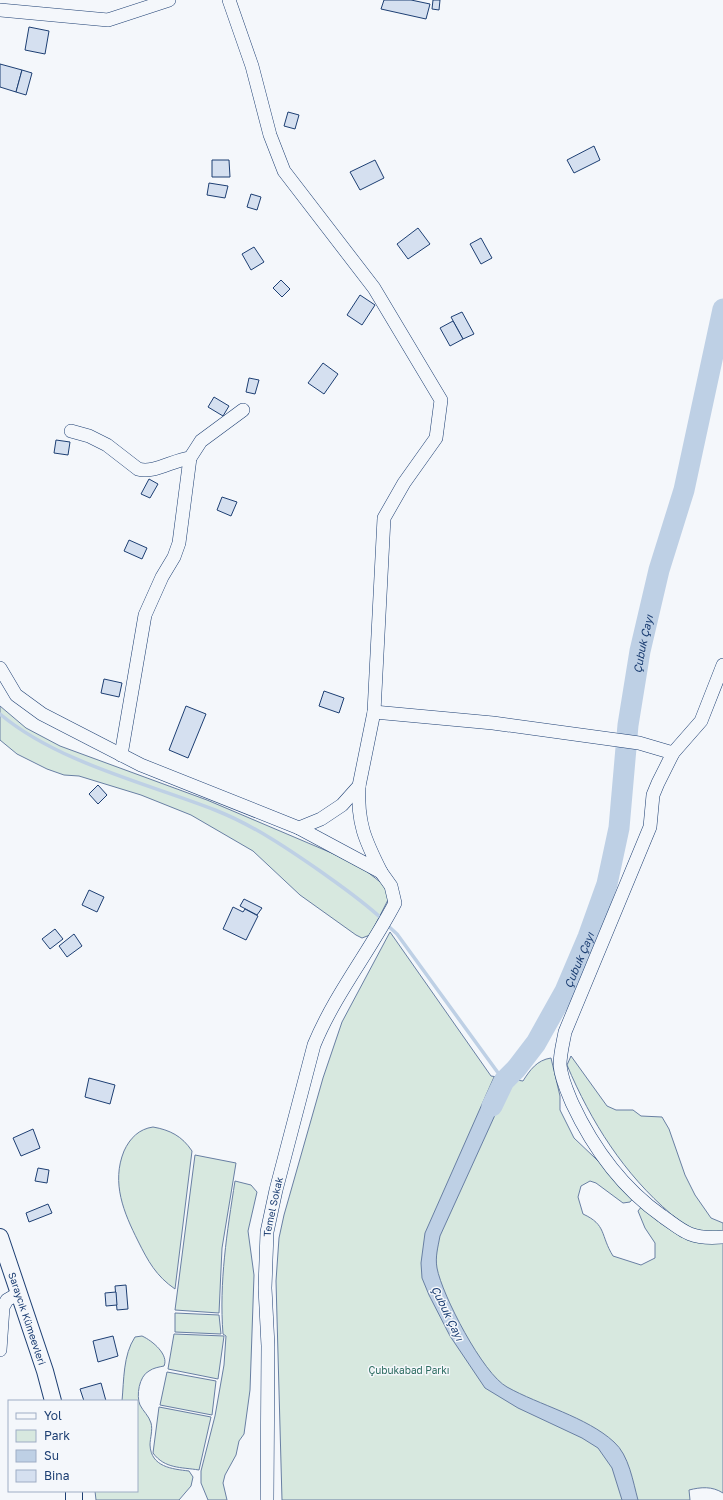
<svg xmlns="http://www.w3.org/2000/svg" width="723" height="1500" font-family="'Golos Text',sans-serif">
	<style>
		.green { fill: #d7e8df; stroke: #687fa3 }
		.water { fill: #bed0e5; stroke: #687fa3 }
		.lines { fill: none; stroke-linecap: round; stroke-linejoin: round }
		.stream { stroke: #bed0e5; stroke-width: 3.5 }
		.river { stroke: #bed0e5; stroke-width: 21 }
		.building { fill: #d5e0f0; stroke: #1d3f73 }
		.minor-casing { stroke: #1d3f73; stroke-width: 14 }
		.major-casing { stroke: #1d3f73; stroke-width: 18 }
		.minor { stroke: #f4f7fb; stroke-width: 13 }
		.major { stroke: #f4f7fb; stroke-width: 16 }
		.labels { text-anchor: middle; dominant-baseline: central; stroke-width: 3; stroke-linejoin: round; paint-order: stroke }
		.street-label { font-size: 10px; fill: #1d3f73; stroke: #f4f7fb }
		.park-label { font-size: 10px; fill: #2c6c60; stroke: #f4f7fb }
		.water-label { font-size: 11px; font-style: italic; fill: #1d3f73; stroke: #f4f7fb }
	</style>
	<rect width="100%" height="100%" fill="#f4f7fb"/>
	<g class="green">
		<polygon points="0,706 26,728 60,746 207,800 334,854 365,870 384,885 389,898 370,935 362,938 356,935 300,895 253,851 191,815 141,795 79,776 64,775 47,769 17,754 0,740"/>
		<path d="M390 932 491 1076 523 1081C530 1070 537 1060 551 1058L560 1096V1110L574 1138 635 1196 630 1202 623 1203 596 1183 590 1181 581 1186 578 1197 583 1214C607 1225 600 1235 613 1256L641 1265 655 1258V1243L645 1228 638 1211 642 1206 660 1223 681 1237 723 1239V1493C712 1486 701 1487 689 1490L690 1500H282L276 1281 279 1238 284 1215 323 1078 342 1022Z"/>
		<path d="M571 1056 607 1106 616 1110H633L641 1116 662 1117 669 1129 685 1175 695 1195 711 1218 723 1223V1233C717 1233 710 1235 705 1234 692 1232 680 1221 671 1214 624 1174 591 1122 567 1065Z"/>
		<path d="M153 1127C170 1130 182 1136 192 1151L175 1289C156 1276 148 1261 138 1241 124 1213 111 1183 124 1151 130 1138 139 1129 153 1127Z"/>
		<polygon points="195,1155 236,1163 222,1248 219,1313 175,1310"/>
		<path d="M235 1181 251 1185 257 1192 248 1231 254 1275 250 1390 244 1434 239 1441 236 1455 225 1475 223 1483 227 1500H208L201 1483V1471L215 1416 224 1365 226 1336 223 1334C219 1282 227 1232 235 1181Z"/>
		<polygon points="175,1313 219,1315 221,1334 175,1332"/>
		<polygon points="174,1334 224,1336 218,1379 168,1369"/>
		<path d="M142 1336C153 1341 169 1355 164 1366 159 1367 153 1368 149 1371 139 1376 136 1396 140 1405 143 1411 149 1416 151 1423 153 1430 150 1438 150 1445 151 1467 172 1469 189 1471L193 1477 191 1486 179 1500H96L95 1491H137V1401H122C124 1380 123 1355 135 1337Z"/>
		<polygon points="167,1372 216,1381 212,1415 160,1405"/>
		<path d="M159 1407 211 1417 199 1470C181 1467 165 1469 153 1453Z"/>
	</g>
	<path class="water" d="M494 1077 510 1082 440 1236C438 1247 435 1257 437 1268 442 1295 483 1374 507 1387 539 1405 587 1417 614 1442 629 1455 633 1482 638 1500H622L612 1468 598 1448 582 1438 518 1408 485 1388 450 1336 429 1295 422 1278 421 1263 425 1233Z"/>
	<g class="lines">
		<g class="stream">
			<path d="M0 714C57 762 146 783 215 810 253 825 287 848 320 871 341 886 363 901 382 919"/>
			<polyline points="386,924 397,934 504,1081"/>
		</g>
		<path class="river" id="s1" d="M492 1106 504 1081 516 1069 536 1043 565 991 588 937 607 884 619 828 628 725 640 651 659 570 684 490 723 309"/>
	</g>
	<g class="building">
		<polygon points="384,0 411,0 430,4 426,19 381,9"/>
		<polygon points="433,0 440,0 439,10 432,9"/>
		<polygon points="29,27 49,31 45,54 25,50"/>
		<polygon points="0,64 22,70 16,92 0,87"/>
		<polygon points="22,70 32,73 26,95 16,92"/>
		<polygon points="288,112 299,115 295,129 284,126"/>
		<polygon points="594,146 600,160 574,173 567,160"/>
		<polygon points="212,160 229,160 230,177 212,177"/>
		<polygon points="375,160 384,178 360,190 350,172"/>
		<polygon points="209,183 228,186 225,198 207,195"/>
		<polygon points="251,194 261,197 257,210 247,207"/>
		<polygon points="418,228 430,244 408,259 397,244"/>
		<polygon points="481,238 492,258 481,264 470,244"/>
		<polygon points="254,247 264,262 251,270 242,254"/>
		<polygon points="281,280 290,289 282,297 273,288"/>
		<polygon points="360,295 375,305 362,325 347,315"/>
		<polygon points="462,312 474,334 463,339 451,317"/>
		<polygon points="453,321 463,339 450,346 440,328"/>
		<polygon points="323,363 338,374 324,394 308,383"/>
		<polygon points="249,378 259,380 255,394 246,392"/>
		<polygon points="214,397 229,406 223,416 208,407"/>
		<polygon points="56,440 70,442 68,455 54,453"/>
		<polygon points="149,479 158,484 150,498 141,494"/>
		<polygon points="222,497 237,502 231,516 217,510"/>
		<polygon points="129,540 147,548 142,559 124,551"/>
		<polygon points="104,679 122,683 119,697 101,693"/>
		<polygon points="324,691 344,698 339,713 319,706"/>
		<polygon points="186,706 206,714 188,758 169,750"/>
		<polygon points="98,785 107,795 98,804 89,794"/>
		<polygon points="89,890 104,897 97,912 82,905"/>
		<polygon points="244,899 262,908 257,915 240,906"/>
		<polygon points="233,907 243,912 245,909 258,916 246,940 223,929"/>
		<polygon points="55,929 63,939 50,949 42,939"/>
		<polygon points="74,934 82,946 67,957 59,946"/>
		<polygon points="89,1078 115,1085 110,1104 85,1097"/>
		<polygon points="33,1129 40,1148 21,1156 13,1138"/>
		<polygon points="38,1168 49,1170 47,1183 35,1181"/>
		<polygon points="48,1204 52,1213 29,1222 26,1213"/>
		<polygon points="126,1285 128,1309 117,1310 115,1286"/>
		<polygon points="116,1292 117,1305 106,1306 105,1293"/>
		<polygon points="113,1336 118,1356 98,1362 93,1341"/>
		<polygon points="101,1383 106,1401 84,1401 80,1389"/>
	</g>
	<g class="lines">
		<defs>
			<g id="minor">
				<polyline points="0,10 108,20 169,0"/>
				<path d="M71 431 89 436 107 445 138 469C153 474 173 460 190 458"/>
				<path d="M723 665 701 721 673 753 658 783 653 795 650 827 565 1032C563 1043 560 1054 560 1065 561 1078 567 1091 572 1103 593 1148 621 1187 662 1216 671 1222 680 1230 690 1234 700 1238 712 1238 723 1237"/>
				<polyline points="0,668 16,695 42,714 141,765 299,828 321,819 342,805 359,786 374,712 384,518 404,483 436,438 441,400 374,288 284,171 270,135 252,66 229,0"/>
				<polyline points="374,712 493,723 639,743 673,753"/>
				<polyline points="121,755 145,615 162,577 174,557 179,543 190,458 201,441 243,410"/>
				<path d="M299 828 381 872C365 840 357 823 359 786"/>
				<polyline points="0,1350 3,1307 7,1300 19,1293"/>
				<path id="s2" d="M267 1500 268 1346 265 1288 267 1232 276 1190 314 1045C335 994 370 951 395 903L391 886 381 872"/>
			</g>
			<g id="major">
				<path id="s3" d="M0 1237 45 1371 53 1401"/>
				<polyline points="74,1491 74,1500"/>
			</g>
		</defs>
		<use href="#minor" class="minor-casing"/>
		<use href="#major" class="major-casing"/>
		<use href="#minor" class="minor"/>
		<use href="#major" class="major"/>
	</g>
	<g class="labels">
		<g class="street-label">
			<text stroke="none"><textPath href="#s2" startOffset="294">Temel Sokak</textPath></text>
			<text stroke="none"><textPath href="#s3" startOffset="86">Saraycık Kümeevleri</textPath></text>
		</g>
		<g class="park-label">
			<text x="409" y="1370">Çubukabad Parkı</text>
		</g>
		<g class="water-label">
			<text stroke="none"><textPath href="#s1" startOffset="495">Çubuk Çayı</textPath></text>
			<text stroke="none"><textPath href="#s1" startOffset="171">Çubuk Çayı</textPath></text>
			<text transform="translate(448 1313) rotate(64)">Çubuk Çayı</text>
		</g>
	</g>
	<rect x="8" y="1400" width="130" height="92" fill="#f4f7fb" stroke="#9eadc5"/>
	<rect x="16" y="1413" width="20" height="6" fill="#f4f7fb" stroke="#9eadc5"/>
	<text x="44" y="1420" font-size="12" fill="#1d3f73">Yol</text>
	<rect x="16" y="1430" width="20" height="12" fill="#d7e8df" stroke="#9eadc5"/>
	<text x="44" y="1440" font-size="12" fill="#1d3f73">Park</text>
	<rect x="16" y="1450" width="20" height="12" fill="#bed0e5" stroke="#9eadc5"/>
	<text x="44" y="1460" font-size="12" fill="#1d3f73">Su</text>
	<rect x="16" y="1470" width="20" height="12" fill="#d5e0f0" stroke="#9eadc5"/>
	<text x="44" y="1480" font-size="12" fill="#1d3f73">Bina</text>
</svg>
